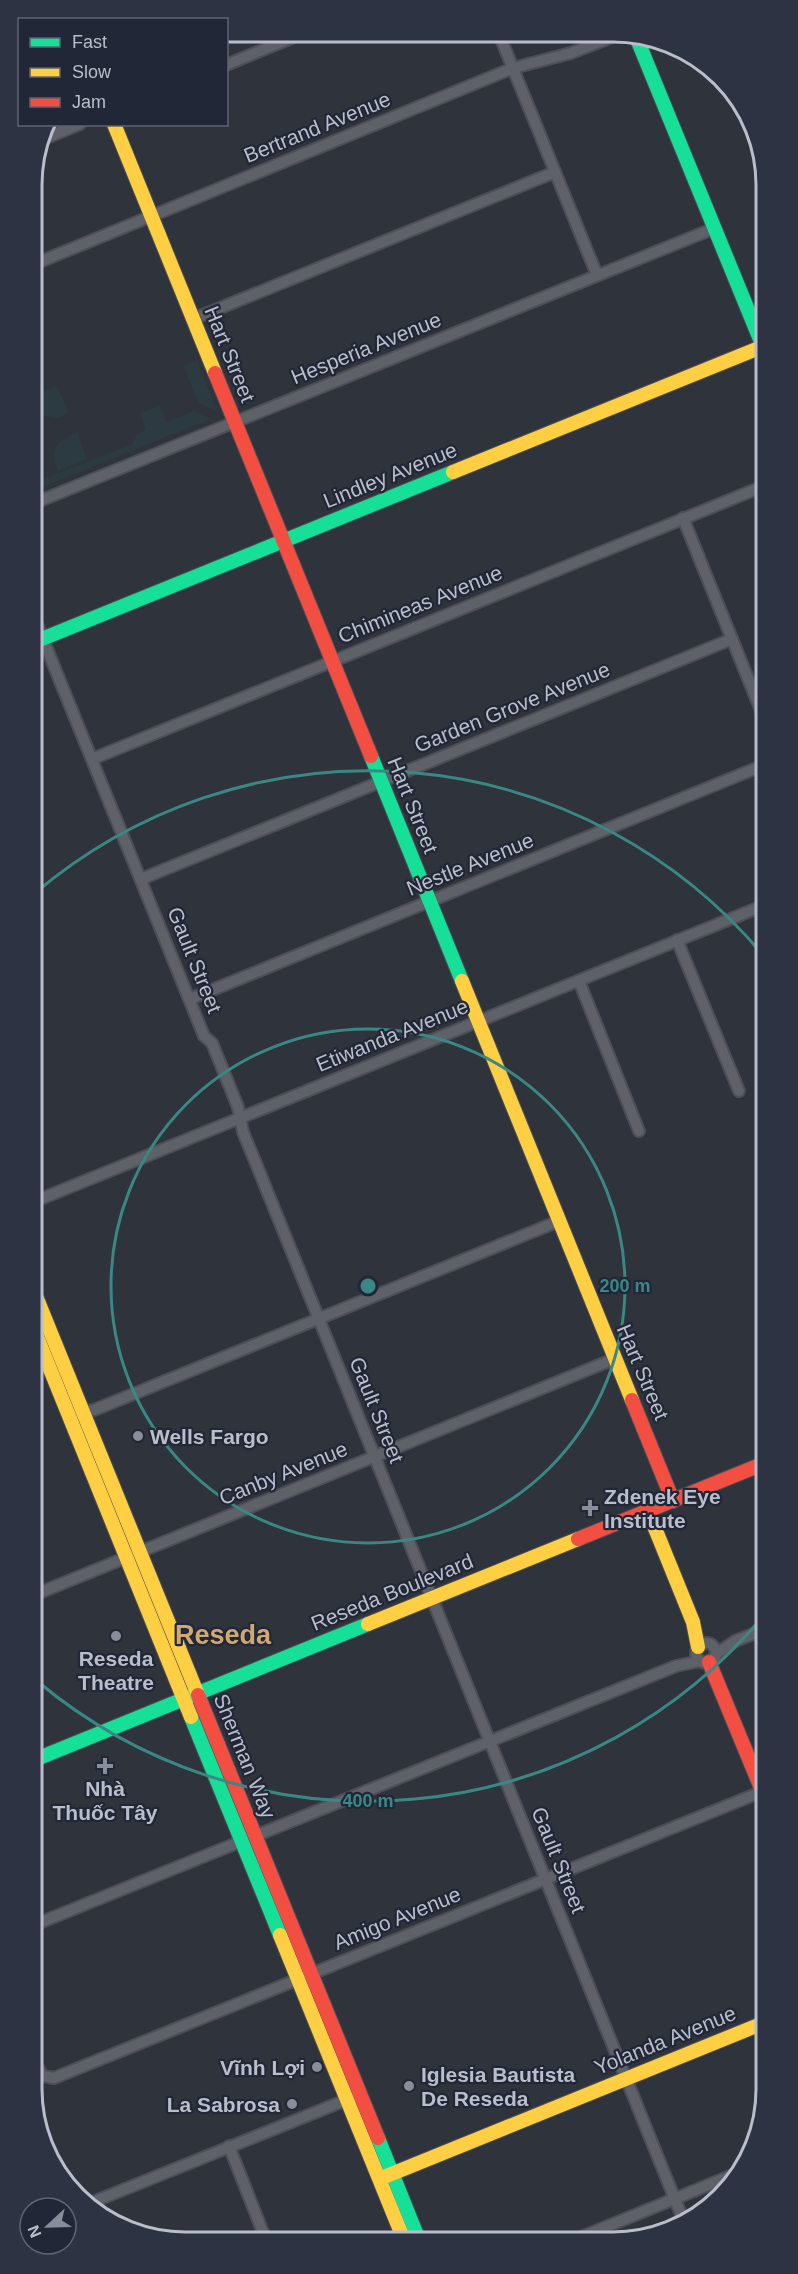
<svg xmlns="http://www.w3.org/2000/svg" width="798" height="2274" font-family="Helvetica,sans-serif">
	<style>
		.green { fill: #2c3b42 }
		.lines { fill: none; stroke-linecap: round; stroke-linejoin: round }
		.street-casing { stroke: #4d4f57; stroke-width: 14 }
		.fast-casing { stroke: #4d4f57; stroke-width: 16 }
		.slow-casing { stroke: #4d4f57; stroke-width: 16 }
		.jam-casing { stroke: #4d4f57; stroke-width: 16 }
		.street { stroke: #5f6169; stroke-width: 10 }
		.fast { stroke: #16e098; stroke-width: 14 }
		.slow { stroke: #ffcf43; stroke-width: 14 }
		.jam { stroke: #f24e42; stroke-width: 14 }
		.ring { fill: none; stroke: #3a8885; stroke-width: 3 }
		.poi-dot { fill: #898d99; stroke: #222737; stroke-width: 2 }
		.labels { text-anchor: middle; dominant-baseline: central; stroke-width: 4.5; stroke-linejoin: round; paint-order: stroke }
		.street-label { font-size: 21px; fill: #babecb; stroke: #222737 }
		.poi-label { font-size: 21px; font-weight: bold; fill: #babecb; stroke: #222737; text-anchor: start }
		.district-label { font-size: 27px; font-weight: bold; fill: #d0a871; stroke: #222737 }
		.rim { fill: none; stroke: #babecb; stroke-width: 3 }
		.centre { fill: #3a8885; stroke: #222737; stroke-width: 3 }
		.ring-label { font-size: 18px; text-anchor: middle; font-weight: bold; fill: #3a8885; stroke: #222737; stroke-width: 4.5; stroke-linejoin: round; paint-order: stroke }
	</style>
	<rect width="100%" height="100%" fill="#2f333c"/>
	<g class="green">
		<polygon points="197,361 217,411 199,403 183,366"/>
		<polygon points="55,387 58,388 68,413 58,418 35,414 32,410 32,396"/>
		<polygon points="160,406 166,422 194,411 210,419 32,491 32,484 132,444 137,434 146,430 140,413"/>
		<path d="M77 432 86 457 85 460 58 471C49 449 57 441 77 432Z"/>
	</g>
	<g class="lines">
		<defs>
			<g id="street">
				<polyline points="499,34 597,275"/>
				<polyline points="638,43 650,38"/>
				<polyline points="226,65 306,32"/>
				<polyline points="41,140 80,124"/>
				<polyline points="32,265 513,68 571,53 620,34"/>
				<polyline points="193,319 555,172"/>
				<polyline points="32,504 715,228"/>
				<polyline points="683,518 764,718"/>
				<polyline points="32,612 204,1036 212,1043 238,1107 243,1132 257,1166 685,2224"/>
				<polyline points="92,759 764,486"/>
				<polyline points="141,879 732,639"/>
				<polyline points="677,940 739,1091"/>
				<polyline points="579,981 639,1131"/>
				<polyline points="190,999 764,765"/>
				<polyline points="33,1202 765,905"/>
				<polyline points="77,1413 94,1410 559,1221"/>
				<polyline points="34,1595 614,1359"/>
				<circle cx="706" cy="1653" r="10"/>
				<polyline points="715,1655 735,1641 766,1629"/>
				<polyline points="255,1836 676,1666 700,1661"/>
				<polyline points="34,1925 242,1841"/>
				<polyline points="34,2062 43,2076 54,2078 766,1790"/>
				<polyline points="229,2146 266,2240"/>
				<polyline points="88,2204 351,2098"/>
				<polyline points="574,2240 740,2172"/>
			</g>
			<g id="fast">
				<polyline points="635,34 764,349"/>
				<polyline points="32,643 453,472"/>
				<polyline points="371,756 462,981"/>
				<polyline points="191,1717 280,1935"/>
				<polyline points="34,1760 368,1624"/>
				<polyline points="378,2138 419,2240"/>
			</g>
			<g id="slow">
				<polyline points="114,124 215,373"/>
				<polyline points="453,472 764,346"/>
				<polyline points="462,981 632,1400"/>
				<polyline points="33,1289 198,1695"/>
				<polyline points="33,1327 191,1717"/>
				<polyline points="648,1511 693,1622 698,1647"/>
				<polyline points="368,1624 578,1539"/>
				<polyline points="280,1935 404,2240"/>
				<polyline points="384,2177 766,2022"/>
			</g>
			<g id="jam">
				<polyline points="215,373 371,756"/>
				<polyline points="632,1400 673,1501"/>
				<polyline points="578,1539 765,1463"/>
				<polyline points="709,1662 766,1800"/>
				<polyline points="198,1695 378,2138"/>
			</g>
		</defs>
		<use href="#street" class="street-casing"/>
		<use href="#fast" class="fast-casing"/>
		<use href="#slow" class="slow-casing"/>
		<use href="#jam" class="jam-casing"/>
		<use href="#street" class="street"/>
		<use href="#fast" class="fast"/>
		<use href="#slow" class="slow"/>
		<use href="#jam" class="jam"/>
	</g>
	<g class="ring">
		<circle cx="368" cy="1286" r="257"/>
		<path d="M765 1614A515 515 0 0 1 37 1681M34 894A515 515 0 0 1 763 955"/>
	</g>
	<g class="poi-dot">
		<circle cx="138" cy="1436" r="6"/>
		<path d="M587 1499h6v6h6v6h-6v6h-6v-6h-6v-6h6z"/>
		<circle cx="116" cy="1636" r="6"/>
		<path d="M102 1757h6v6h6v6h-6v6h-6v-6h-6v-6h6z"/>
		<circle cx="317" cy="2067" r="6"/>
		<circle cx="409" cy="2086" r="6"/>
		<circle cx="292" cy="2104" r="6"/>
	</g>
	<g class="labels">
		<g class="street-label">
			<text transform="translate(317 127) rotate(-22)">Bertrand Avenue</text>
			<text transform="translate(366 348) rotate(-22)">Hesperia Avenue</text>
			<text transform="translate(230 354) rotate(68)">Hart Street</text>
			<text transform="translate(390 475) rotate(-22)">Lindley Avenue</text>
			<text transform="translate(420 604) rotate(-22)">Chimineas Avenue</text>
			<text transform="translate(512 707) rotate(-22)">Garden Grove Avenue</text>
			<text transform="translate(413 805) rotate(68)">Hart Street</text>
			<text transform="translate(470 864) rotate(-22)">Nestle Avenue</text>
			<text transform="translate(195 960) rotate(68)">Gault Street</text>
			<text transform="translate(392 1035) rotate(-22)">Etiwanda Avenue</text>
			<text transform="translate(643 1372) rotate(67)">Hart Street</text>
			<text transform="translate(377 1410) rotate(68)">Gault Street</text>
			<text transform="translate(283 1473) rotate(-22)">Canby Avenue</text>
			<text transform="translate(392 1592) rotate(-22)">Reseda Boulevard</text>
			<text transform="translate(245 1756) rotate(68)">Sherman Way</text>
			<text transform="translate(559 1860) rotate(68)">Gault Street</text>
			<text transform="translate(397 1918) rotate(-22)">Amigo Avenue</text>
			<text transform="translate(665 2040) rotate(-22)">Yolanda Avenue</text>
		</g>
		<g class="poi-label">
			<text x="150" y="1436">Wells Fargo</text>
			<text x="604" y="1496">Zdenek Eye<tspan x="604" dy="24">Institute</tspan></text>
			<text x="116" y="1658" text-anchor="middle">Reseda<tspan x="116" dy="24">Theatre</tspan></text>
			<text x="105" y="1788" text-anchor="middle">Nhà<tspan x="105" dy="24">Thuốc Tây</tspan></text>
			<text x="305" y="2067" text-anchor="end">Vĩnh Lợi</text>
			<text x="421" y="2074">Iglesia Bautista<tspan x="421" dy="24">De Reseda</tspan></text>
			<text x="280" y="2104" text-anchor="end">La Sabrosa</text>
		</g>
		<g class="district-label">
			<text x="223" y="1635">Reseda</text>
		</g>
	</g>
	<path d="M0 0H798V2274H0ZM185 42H613A143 143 0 0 1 756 185V2089A143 143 0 0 1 613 2232H185A143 143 0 0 1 42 2089V185A143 143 0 0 1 185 42Z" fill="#2e3343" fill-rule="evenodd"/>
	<path class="rim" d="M185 42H613A143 143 0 0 1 756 185V2089A143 143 0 0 1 613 2232H185A143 143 0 0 1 42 2089V185A143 143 0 0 1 185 42Z"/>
	<circle cx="368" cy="1286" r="9" class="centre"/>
	<g class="ring-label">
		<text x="625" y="1292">200 m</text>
		<text x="368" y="1807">400 m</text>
	</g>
	<rect x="18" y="18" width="210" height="108" fill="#222737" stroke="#5f6372" stroke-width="1.5"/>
	<rect x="30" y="38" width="30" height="9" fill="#16e098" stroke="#5f6372" stroke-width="1.5"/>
	<text x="72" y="48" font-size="18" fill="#babecb">Fast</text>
	<rect x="30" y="68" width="30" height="9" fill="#ffcf43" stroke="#5f6372" stroke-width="1.5"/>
	<text x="72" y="78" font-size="18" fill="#babecb">Slow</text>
	<rect x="30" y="98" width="30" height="9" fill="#f24e42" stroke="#5f6372" stroke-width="1.5"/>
	<text x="72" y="108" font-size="18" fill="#babecb">Jam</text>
	<g transform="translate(48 2226) rotate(248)"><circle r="28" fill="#222737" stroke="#5f6372" stroke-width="1.5"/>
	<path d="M0-4.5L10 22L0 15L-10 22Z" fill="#898d99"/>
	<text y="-9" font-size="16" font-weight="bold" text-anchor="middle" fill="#babecb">N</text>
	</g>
</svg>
